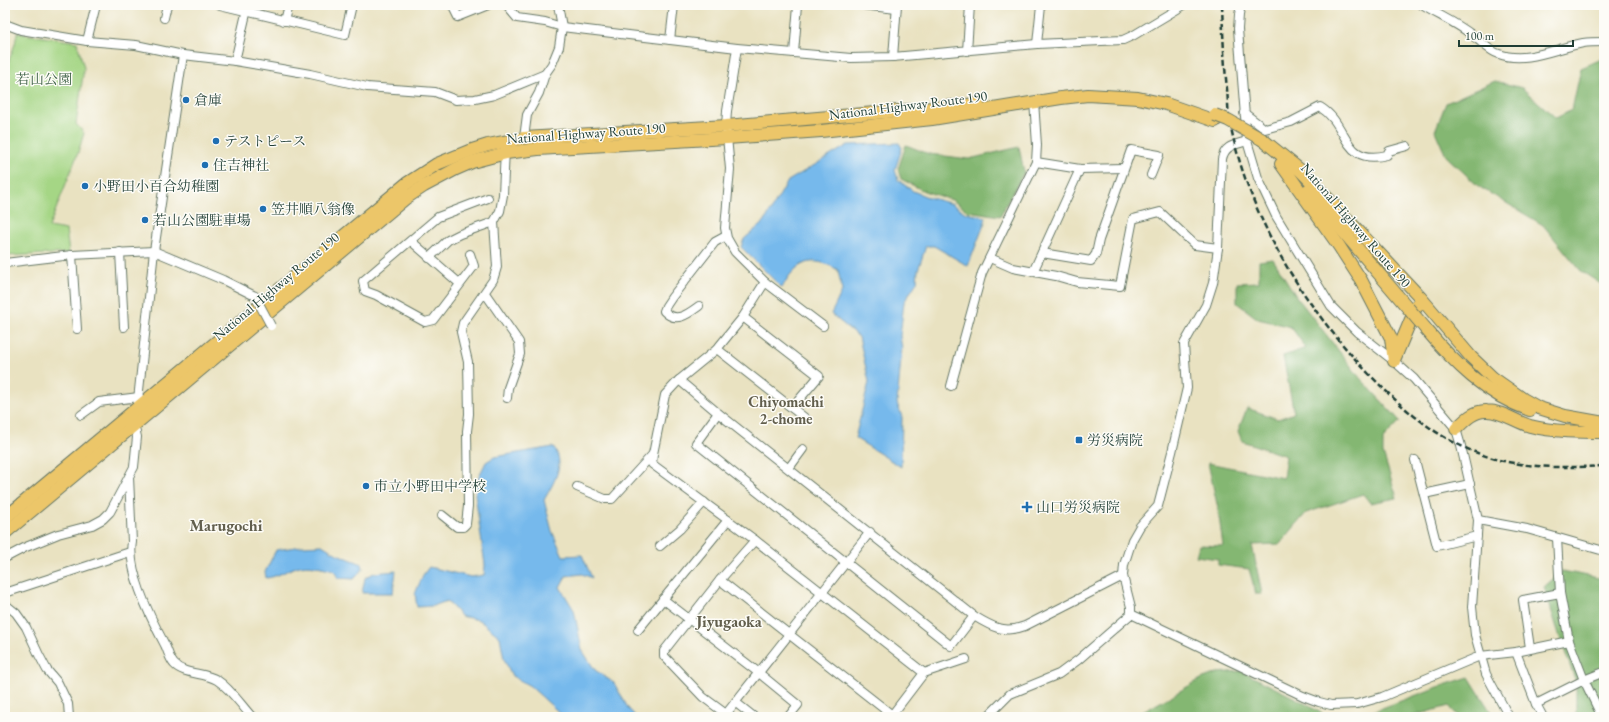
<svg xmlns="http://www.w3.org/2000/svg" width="1609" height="722" font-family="'EB Garamond','Noto Serif JP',serif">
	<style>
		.green { fill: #a5d685; stroke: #628a5c }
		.forest { fill: #84b772; stroke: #527a53 }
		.water { fill: #76b9ec; stroke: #4a7b90 }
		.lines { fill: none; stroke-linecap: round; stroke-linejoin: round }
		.minor-casing { stroke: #667765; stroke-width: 10 }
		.highway-casing { stroke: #667765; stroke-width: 14 }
		.minor { stroke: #fff; stroke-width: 8 }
		.highway { stroke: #ecc669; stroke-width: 12 }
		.rail { stroke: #1f3d34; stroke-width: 2.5; stroke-dasharray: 6 3; stroke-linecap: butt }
		.minor-bridge-casing { stroke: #667765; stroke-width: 10; stroke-linecap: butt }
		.highway-bridge-casing { stroke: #667765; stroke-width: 14; stroke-linecap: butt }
		.minor-bridge { stroke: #fff; stroke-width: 8 }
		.highway-bridge { stroke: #ecc669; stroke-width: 12 }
		.poi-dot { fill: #1f6fb2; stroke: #fdfcf7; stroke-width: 1.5 }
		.labels { text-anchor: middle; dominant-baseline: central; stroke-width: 3; stroke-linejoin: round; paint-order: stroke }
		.park-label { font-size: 14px; fill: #406348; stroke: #fdfcf7 }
		.poi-label { font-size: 14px; fill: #1f3d34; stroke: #fdfcf7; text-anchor: start }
		.street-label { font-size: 14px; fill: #1f3d34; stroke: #fdfcf7 }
		.neighbourhood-label { font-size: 15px; font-weight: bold; fill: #625f4d; stroke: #fdfcf7 }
		.quarter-label { font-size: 16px; font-weight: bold; fill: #625f4d; stroke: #fdfcf7 }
	</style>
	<rect width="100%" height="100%" fill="#fdfcf7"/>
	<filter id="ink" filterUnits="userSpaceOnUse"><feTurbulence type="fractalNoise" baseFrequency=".025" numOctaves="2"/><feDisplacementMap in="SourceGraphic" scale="8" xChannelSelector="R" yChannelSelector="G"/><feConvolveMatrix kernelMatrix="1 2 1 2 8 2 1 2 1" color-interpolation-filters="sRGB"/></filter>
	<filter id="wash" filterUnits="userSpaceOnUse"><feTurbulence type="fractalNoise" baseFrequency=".012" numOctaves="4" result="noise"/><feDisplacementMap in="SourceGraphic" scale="16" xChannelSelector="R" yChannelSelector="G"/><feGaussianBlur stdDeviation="0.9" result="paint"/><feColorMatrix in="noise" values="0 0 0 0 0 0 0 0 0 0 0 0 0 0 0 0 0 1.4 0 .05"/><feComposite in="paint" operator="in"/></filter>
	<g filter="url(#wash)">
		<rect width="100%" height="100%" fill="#e9e2c1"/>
		<polygon class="green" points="17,33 77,42 84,68 76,124 84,133 78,153 49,227 66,230 69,253 5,256 5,71 15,44"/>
		<g class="forest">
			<polygon points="1604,58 1604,286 1581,271 1543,225 1478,186 1446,156 1435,131 1446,103 1495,81 1522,88 1556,118 1572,110 1581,68"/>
			<polygon points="906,145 929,154 969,159 1019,147 1024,172 1000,216 968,211 952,200 924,191 901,179 898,169"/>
			<polygon points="1273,259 1296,296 1360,378 1400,421 1383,439 1383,453 1397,498 1370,503 1363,494 1306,513 1280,544 1252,545 1262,594 1256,594 1249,569 1218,565 1218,559 1196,556 1199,545 1223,546 1218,509 1208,463 1283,478 1286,456 1242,441 1238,431 1247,408 1278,419 1294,413 1283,356 1306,348 1291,327 1258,319 1237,303 1237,283 1259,282 1259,261"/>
			<polygon points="1562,571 1604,579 1604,717 1576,717 1576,682 1561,641 1544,587"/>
			<polygon points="1241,671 1299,700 1328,717 1134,717 1201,679 1217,673"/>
			<polygon points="1469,677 1494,717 1459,717 1449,706 1409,717 1358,717 1438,687"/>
		</g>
		<g class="water">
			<path d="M899 143 902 148 895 170 898 180 913 191 925 196 952 204 966 213 985 217V222L968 266 934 246H926L918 270 917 282 904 302 900 336 902 348 897 403 902 417 901 467 855 438 869 382 859 337 831 314 842 291 838 270C812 254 795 262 782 288L741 247 744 239 764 222 788 181 848 145Z"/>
			<path d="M553 447C567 463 553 484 544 500L552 531 563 556 582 555 592 578 582 574 566 576 560 587 574 610 582 650 595 670 614 683 628 708 636 717H564L530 686 512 676 504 659 500 637 479 620 461 616 447 601 433 606 417 607 415 594 423 575 429 567 471 577 484 575 485 565 475 494 479 476 486 462 494 457Z"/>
			<path d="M322 545 337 554 362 564 363 569 354 579 338 578 334 570C322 567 308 563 296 567 285 571 277 577 266 578L265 572 276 550 302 546Z"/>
			<polygon points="396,571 393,593 362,593 365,578 374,573"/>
		</g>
	</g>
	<g filter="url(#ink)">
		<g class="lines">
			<defs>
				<g id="minor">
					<polyline points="220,5 345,35 352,5"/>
					<polyline points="452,5 458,17 488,5"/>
					<polyline points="506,5 517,18 545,22 562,27 737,48 851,58 893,57 1037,44 1123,40 1134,35 1184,5"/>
					<polyline points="863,5 896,9"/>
					<polyline points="1241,5 1239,15 1238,29 1247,141 1258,178 1276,216 1331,306 1357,332 1394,361 1414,379 1456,429 1461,446 1478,520 1472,607 1475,635 1486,674 1509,717"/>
					<path d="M1422 5C1438 15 1457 23 1472 35 1481 41 1489 51 1499 54 1526 64 1556 48 1583 43 1590 42 1597 42 1604 42"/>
					<polyline points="164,18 167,5"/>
					<polyline points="284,21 288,5"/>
					<polyline points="5,24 21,30 87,41 136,45 183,55 235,61 310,74 367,87 435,92 456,100 475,99 494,95 545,74"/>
					<polyline points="670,40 674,5"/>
					<polyline points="87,41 96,5"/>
					<polyline points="1037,44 1041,5"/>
					<polyline points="737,48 727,111 726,126 730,169 725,228 727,238 735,252 765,282 823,326"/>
					<polyline points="967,51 970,5"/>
					<polyline points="794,53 798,5"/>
					<polyline points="893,57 897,5"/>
					<polyline points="235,61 248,5"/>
					<path d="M1244 113 1265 129 1291 122 1320 107C1350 125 1341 166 1387 155L1389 151 1407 146"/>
					<polyline points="524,138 527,115 539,93 545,74 552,64 559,47 562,27 558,5"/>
					<polyline points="1036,162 1080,169 1124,168"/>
					<polyline points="411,241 459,283"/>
					<polyline points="120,252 124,327"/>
					<polyline points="1042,253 1091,261 1096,254 1099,240 1131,150 1159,155 1151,175"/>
					<polyline points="470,254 474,266 433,320 425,322 376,295 365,291 363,281 438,217 488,198"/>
					<polyline points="72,255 77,329"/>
					<polyline points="429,258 448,240 460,234 494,222"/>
					<polyline points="990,258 1013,268 1056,276 1077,282 1120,286 1133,219 1160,212 1195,245 1218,248"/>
					<polyline points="5,263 72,255 154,251 223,280 255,296"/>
					<polyline points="1033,272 1080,169"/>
					<polyline points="765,282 743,317 717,349 679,380 665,395 653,454 652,464 755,540 924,673"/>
					<polyline points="485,293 519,342 520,354 508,388 507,398"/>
					<path d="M699 306C688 314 676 324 664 311L666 306 672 297 715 242 726 236"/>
					<polyline points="743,317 819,376 792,408"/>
					<polyline points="717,349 806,419"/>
					<path d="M679 380 718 413 974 616C992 627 1004 634 1025 626L1123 576"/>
					<polyline points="951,386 982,273 1036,162 1037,145 1034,101"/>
					<polyline points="137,409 154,251 183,55"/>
					<polyline points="718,413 696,443 951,646 974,616"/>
					<polyline points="81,415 99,402 139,397"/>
					<polyline points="1415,460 1437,546 1477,536"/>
					<polyline points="789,468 803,449"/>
					<path d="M129 477 132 542C127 571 151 619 165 645 168 651 169 658 174 664 184 675 204 672 217 680 231 689 241 705 252 717"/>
					<polyline points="577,487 605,499 612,499 653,454"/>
					<polyline points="1424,494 1470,484"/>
					<polyline points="442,515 457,527 463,527 466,524 468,506 467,431 469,414 468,362 461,332 463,323 493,280 497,267 494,222 500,211 503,195 505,148"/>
					<polyline points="1478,520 1527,529 1604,551"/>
					<polyline points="1557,538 1560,593 1569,641 1584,680 1602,717"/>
					<polyline points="755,540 720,580 664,651 664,656 703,697 726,714 870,532"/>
					<polyline points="660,546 680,529 704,502"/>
					<polyline points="5,558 26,547 58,534 92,525 103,519 110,512 134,467 137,437 134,424 135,421"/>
					<polyline points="720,580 892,715 924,673 966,659"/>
					<polyline points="5,593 130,552"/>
					<polyline points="663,599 759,673 798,705 788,717"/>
					<polyline points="5,604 16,613 26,627 39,655 47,670 58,683 68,704 69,717"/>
					<path d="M1131 614V607L1123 576 1124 565 1132 540 1140 526 1158 506 1172 452 1187 388 1184 344 1206 305 1213 283 1218 248 1222 159C1225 145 1235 145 1247 141"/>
					<polyline points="1131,614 1303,696 1319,702 1331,705 1357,704 1382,697 1480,656 1516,652 1569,641"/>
					<polyline points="638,630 728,520"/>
					<polyline points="1530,648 1523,600 1560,593"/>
					<polyline points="1516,652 1536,704 1543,717"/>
					<polyline points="735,702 754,717"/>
					<polyline points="1536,704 1584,680 1604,672"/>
					<polyline points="987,717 1010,694 1059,674 1078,660 1131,614"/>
				</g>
				<g id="highway">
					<polyline points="1263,140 1300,170 1333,204 1420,297 1471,357 1493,378 1523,399 1539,408 1565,416 1604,423"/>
					<polyline points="1281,164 1339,246 1361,280 1391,338 1394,361"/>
					<polyline points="1308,190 1408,308"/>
					<path d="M1425 328C1454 363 1486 395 1530 410"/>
					<polyline points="1394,360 1417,305"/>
					<path d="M1456 429C1464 421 1474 410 1487 411 1502 411 1516 422 1530 426 1554 432 1580 432 1604 432"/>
					<polyline points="5,518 406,184 437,164 469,151 488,145 524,138 726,126 978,104"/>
					<polyline points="5,533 406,198 424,186 456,169 472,162 506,153 538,149 727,138 821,131 932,119 1061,98 1088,95 1138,98 1166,104 1215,121"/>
				</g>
			</defs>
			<use href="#minor" class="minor-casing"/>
			<use href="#highway" class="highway-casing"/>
			<use href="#minor" class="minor"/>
			<use href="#highway" class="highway"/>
			<path class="rail" d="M1222 5C1223 33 1224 61 1227 89 1228 100 1228 112 1230 123 1249 218 1303 305 1369 374 1402 408 1436 438 1480 454 1520 469 1563 468 1604 466"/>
			<defs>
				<polyline id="minor-bridge" points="255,296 271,326"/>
				<g id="highway-bridge">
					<polyline points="1215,115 1228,120 1263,140"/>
					<polyline points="1408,308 1425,328"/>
				</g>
			</defs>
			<use href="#minor-bridge" class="minor-bridge-casing"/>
			<use href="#highway-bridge" class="highway-bridge-casing"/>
			<use href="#minor-bridge" class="minor-bridge"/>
			<use href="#highway-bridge" class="highway-bridge"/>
		</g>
	</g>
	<g class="poi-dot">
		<circle cx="186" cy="100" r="4"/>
		<circle cx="216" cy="141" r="4"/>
		<circle cx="205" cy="165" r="4"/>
		<circle cx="85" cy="186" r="4"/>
		<circle cx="263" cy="209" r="4"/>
		<circle cx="145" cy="220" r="4"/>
		<rect x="1075" y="436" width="8" height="8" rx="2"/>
		<circle cx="366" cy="486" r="4"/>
		<path d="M1025 501h4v4h4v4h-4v4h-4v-4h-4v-4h4z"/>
	</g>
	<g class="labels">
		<g class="park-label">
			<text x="44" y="79">若山公園</text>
		</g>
		<g class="poi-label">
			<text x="194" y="100">倉庫</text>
			<text x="224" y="141">テストピース</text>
			<text x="213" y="165">住吉神社</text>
			<text x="93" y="186">小野田小百合幼稚園</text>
			<text x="271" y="209">笠井順八翁像</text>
			<text x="153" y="220">若山公園駐車場</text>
			<text x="1087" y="440">労災病院</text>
			<text x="374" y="486">市立小野田中学校</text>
			<text x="1036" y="507">山口労災病院</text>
		</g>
		<g class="street-label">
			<text transform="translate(908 105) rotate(-7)">National Highway Route 190</text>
			<text transform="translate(586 133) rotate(-4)">National Highway Route 190</text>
			<text transform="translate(1356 225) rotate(49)">National Highway Route 190</text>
			<text transform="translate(276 286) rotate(-40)">National Highway Route 190</text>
		</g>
		<g class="neighbourhood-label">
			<text x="786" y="401">Chiyomachi<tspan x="786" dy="17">2-chome</tspan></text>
		</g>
		<g class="quarter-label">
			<text x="226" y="525">Marugochi</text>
			<text x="729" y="621">Jiyugaoka</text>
		</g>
	</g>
	<rect width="1609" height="722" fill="none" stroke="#fdfcf7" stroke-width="20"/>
	<path d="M1459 40v6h114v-6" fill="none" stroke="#1f3d34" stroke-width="2"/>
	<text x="1465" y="40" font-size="12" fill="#1f3d34" stroke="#fdfcf7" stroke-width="3" paint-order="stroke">100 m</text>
</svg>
